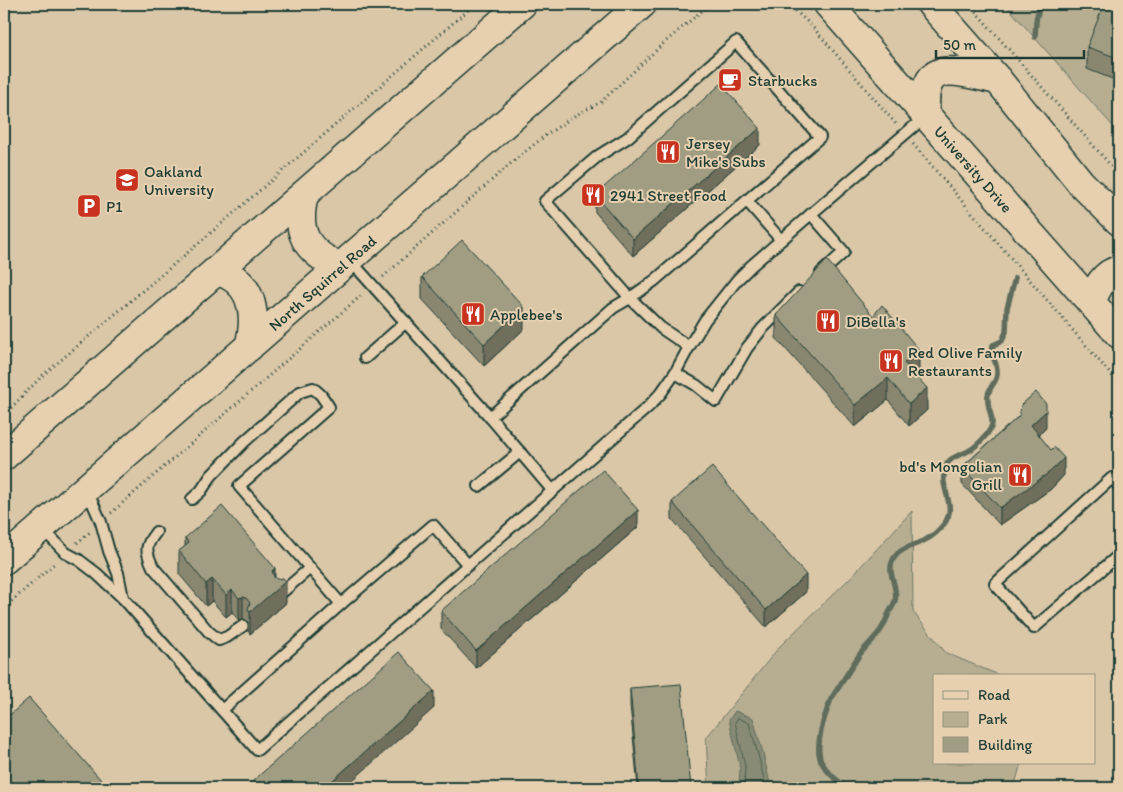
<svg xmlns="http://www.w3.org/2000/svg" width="1123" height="792" font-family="Itim,sans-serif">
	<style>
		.green { fill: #b7ae92; stroke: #6b7663 }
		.water { fill: #888b75; stroke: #5e6c5b }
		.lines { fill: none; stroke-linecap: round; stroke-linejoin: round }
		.shore { stroke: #495c4e; stroke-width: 1 }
		.stream { stroke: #5e6c5b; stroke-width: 5.5 }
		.lane-casing { stroke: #1f3d34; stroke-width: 14 }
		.secondary-casing { stroke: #1f3d34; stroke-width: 31 }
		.path { stroke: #1f3d34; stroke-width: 3; stroke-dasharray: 1 4; stroke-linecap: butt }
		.lane { stroke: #e6d0af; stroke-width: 10 }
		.secondary { stroke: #e6d0af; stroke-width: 28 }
		.wall { fill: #8a8771; stroke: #1f3d34 }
		.shaded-wall { fill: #706e5c; stroke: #1f3d34 }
		.building { fill: #a09d83; stroke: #1f3d34 }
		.labels { text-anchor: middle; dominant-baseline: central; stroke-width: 4; stroke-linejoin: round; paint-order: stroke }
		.poi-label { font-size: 16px; fill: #1f3d34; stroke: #e6d0af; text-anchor: start }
		.street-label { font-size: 16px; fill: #1f3d34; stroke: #e6d0af }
	</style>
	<rect width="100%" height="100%" fill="#dac7a8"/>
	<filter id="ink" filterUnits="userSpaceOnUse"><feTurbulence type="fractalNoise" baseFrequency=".02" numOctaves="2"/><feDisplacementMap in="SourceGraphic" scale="10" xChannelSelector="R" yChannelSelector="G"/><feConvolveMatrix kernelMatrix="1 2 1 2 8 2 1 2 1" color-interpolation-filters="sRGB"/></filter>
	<g filter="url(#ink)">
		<g class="green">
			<polygon points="1005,4 1119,4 1119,133"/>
			<polygon points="912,511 913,612 946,653 1001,676 934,676 934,763 1021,763 1014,788 709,788 706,738 780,646 850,578"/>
		</g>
		<polygon class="water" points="735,711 753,718 763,753 771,788 739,788 740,767 729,720"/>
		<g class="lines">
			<polyline class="shore" points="744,788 745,766 735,722 738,718 749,723 758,754 766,788"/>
			<g class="stream">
				<path d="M1035 37C1036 25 1035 14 1042 4"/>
				<path d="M847 788C838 781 828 774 822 763 813 747 825 715 831 699 841 684 850 669 860 654 867 645 876 638 882 628 885 623 887 617 890 611 892 608 894 604 895 601 899 587 886 573 893 560 899 547 916 546 927 539 933 536 940 529 944 524 959 504 937 489 946 466 950 456 962 455 970 450 977 446 991 432 992 424 993 415 986 406 988 395 989 389 992 386 995 381 1000 372 996 362 991 353L993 345 1002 341 1006 332 1007 308 1015 278"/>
			</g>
			<defs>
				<g id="lane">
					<polyline points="747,201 781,240"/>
					<polyline points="811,214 844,252 821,273"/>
					<polyline points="350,260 490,417 553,491"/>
					<polyline points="365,358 406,322"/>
					<polyline points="675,373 696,385 716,401 747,348 762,329 799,292"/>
					<polyline points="490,417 613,308 630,298 654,281 820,137 736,42 627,138 598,156 545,201 630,298 661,328 689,347"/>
					<polyline points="479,486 520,452"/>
					<polyline points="1119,486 1112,478 995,584 1034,628 1119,555"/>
					<polyline points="87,490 101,522 109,551 118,573 123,598"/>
					<polyline points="192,499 201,491 211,476 244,442 300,392 313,388 321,395 329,407 239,486 341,604 433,525 468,565"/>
					<polyline points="41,527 66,553 79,560 96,573 123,598 257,750 648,407 661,393 675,373 689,347 705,320 737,280 751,266 811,214 925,117"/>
					<path d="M156 532C145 546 145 550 153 567L209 632 219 640 227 637 243 626"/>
					<polyline points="279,595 310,568"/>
					<polyline points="222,710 341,604"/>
				</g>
				<g id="secondary">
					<path id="s1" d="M828 4 1119 334"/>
					<polyline points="931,4 998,80 1081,183 1119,221"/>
					<path d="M926 116C919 54 958 72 998 80"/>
					<path d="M304 195C295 232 305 251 340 267"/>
					<path d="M217 271C220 272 225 273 228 275 256 289 256 322 249 347"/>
					<path d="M1091 302C1097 288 1104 273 1119 270"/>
					<polyline points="4,456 522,4"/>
					<path id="s2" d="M4 560 642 4"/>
				</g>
			</defs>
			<use href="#lane" class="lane-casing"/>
			<use href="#secondary" class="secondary-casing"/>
			<g class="path">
				<polyline points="788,4 811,25 896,124"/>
				<polyline points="969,4 1119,175"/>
				<polyline points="913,144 1119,384"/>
				<polyline points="383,277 510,164 546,135 576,115 601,102 664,43 710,4"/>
				<polyline points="4,415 42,376 199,243 475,4"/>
				<polyline points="111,513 363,294"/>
				<polyline points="77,543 90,532"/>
				<polyline points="4,608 56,562"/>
			</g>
			<use href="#lane" class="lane"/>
			<use href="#secondary" class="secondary"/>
		</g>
		<g class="wall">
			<polygon points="1119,4 1115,80 1087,69 1087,47"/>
			<polygon points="760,145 633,256 595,212 595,195"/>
			<polygon points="422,277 524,329 484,366 422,299"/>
			<polygon points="776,315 919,373 915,375 927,410 909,426 888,400 855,427 776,338"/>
			<polygon points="1019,416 1046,428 1039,435 1064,475 1051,489 1000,525 962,484 962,467"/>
			<polygon points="672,502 806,592 766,627 672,519"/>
			<polygon points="638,527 476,668 441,629 441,611"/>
			<polygon points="185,538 275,577 286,603 250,634 248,631 248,622 246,620 243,619 239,621 232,612 226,617 212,601 206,606 179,574 179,551 185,547"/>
			<polygon points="630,688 691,788 638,788 630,705"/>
		</g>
		<g class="shaded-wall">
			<polygon points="1119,47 1119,69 1115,80 1115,57"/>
			<polygon points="760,128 760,145 633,256 633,239"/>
			<polygon points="524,307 524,329 484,366 484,344"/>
			<polygon points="919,350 919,373 904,385 904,363"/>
			<polygon points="888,378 888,400 855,427 855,405"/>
			<polygon points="927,388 927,410 909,426 909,404"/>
			<polygon points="1046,411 1046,428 1031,442 1031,425"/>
			<polygon points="1064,458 1064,475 1051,489 1000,525 1000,508"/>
			<polygon points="638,510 638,527 476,668 476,651"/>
			<polygon points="275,568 275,590 286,581 286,603 250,634 250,612"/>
			<polygon points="806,575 806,592 766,627 766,610"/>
			<polygon points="212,579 212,601 206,606 206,584"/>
			<polygon points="232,590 232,612 226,617 226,595"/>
			<polygon points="243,597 243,619 239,621 239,598"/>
			<polygon points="434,691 434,708 344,788 324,788"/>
		</g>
		<g class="building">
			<polygon points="1104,4 1119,4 1119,47 1115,57 1087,47"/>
			<polygon points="721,84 760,128 633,239 595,195"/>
			<polygon points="462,240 524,307 484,344 422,277"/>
			<polygon points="827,260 873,316 882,305 919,350 904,363 927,388 909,404 888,378 855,405 776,315"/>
			<polygon points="1036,392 1046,404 1046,411 1031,425 1051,450 1054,447 1064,458 1051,471 1000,508 962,467 1019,416 1021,405"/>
			<polygon points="712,467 806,575 766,610 672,502"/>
			<polygon points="603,470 638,510 476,651 441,611"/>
			<polygon points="222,506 275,568 272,571 274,577 277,579 283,578 286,581 250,612 248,609 250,603 246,598 243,597 239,598 232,590 226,595 212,579 206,584 179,551 189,543 185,538"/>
			<polygon points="399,652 434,691 324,788 245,788"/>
			<polygon points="681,684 691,788 639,788 630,688"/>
			<polygon points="29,698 108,788 4,788 4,720"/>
		</g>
	</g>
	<defs>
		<symbol id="cafe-square" viewBox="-11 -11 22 22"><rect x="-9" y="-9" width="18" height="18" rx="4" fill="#c8321e" stroke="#e6d0af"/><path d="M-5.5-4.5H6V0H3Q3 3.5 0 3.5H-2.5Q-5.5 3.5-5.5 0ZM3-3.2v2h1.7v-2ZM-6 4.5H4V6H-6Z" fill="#fff"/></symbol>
		<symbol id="restaurant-square" viewBox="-11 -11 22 22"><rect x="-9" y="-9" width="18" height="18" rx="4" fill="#c8321e" stroke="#e6d0af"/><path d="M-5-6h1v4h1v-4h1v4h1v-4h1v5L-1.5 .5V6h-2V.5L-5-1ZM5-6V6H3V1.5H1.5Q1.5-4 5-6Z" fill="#fff"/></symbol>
		<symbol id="university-square" viewBox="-11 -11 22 22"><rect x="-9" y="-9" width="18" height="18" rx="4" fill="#c8321e" stroke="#e6d0af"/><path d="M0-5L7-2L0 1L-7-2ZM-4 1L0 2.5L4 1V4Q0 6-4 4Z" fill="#fff"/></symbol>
		<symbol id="parking-square" viewBox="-11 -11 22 22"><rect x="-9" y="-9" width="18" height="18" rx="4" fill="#c8321e" stroke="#e6d0af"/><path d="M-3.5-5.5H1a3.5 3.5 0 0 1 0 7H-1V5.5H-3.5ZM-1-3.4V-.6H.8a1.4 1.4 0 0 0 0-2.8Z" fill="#fff"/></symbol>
	</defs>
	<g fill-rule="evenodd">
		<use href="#cafe-square" x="716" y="66" width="28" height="28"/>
		<use href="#restaurant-square" x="654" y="138" width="28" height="28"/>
		<use href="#university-square" x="113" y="166" width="28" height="28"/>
		<use href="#restaurant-square" x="579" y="181" width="28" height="28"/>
		<use href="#parking-square" x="75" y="192" width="28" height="28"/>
		<use href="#restaurant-square" x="459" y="300" width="28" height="28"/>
		<use href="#restaurant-square" x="814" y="307" width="28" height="28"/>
		<use href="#restaurant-square" x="877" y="347" width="28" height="28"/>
		<use href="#restaurant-square" x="1006" y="461" width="28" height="28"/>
	</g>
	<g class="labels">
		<g class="poi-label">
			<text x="748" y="80">Starbucks</text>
			<text x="686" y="143">Jersey<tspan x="686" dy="18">Mike's Subs</tspan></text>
			<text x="144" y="171">Oakland<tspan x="144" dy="18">University</tspan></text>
			<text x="610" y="195">2941 Street Food</text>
			<text x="106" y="206">P1</text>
			<text x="490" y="314">Applebee's</text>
			<text x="846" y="321">DiBella's</text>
			<text x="908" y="352">Red Olive Family<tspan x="908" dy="18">Restaurants</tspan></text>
			<text x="1002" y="466" text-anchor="end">bd's Mongolian<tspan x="1002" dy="18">Grill</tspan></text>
		</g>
		<g class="street-label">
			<text stroke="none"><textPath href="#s1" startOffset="220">University Drive</textPath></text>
			<text stroke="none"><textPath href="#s2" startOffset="422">North Squirrel Road</textPath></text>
		</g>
	</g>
	<rect width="1123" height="792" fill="none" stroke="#e6d0af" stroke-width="20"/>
	<rect x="10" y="10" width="1103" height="772" fill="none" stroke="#1f3d34" stroke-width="2" filter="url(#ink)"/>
	<rect x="933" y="674" width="162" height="90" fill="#e6d0af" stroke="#96957e"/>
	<rect x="943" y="691" width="25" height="8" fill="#e6d0af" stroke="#96957e"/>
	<text x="978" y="700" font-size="15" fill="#1f3d34">Road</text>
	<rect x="943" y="712" width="25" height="15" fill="#b7ae92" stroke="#96957e"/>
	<text x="978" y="724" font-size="15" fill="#1f3d34">Park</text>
	<rect x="943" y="737" width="25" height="15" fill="#a09d83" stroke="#96957e"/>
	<text x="978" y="750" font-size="15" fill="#1f3d34">Building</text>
	<path d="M936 50v8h148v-8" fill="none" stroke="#1f3d34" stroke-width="2.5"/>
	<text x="943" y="50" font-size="15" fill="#1f3d34" stroke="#e6d0af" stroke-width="4" paint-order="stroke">50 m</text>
</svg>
